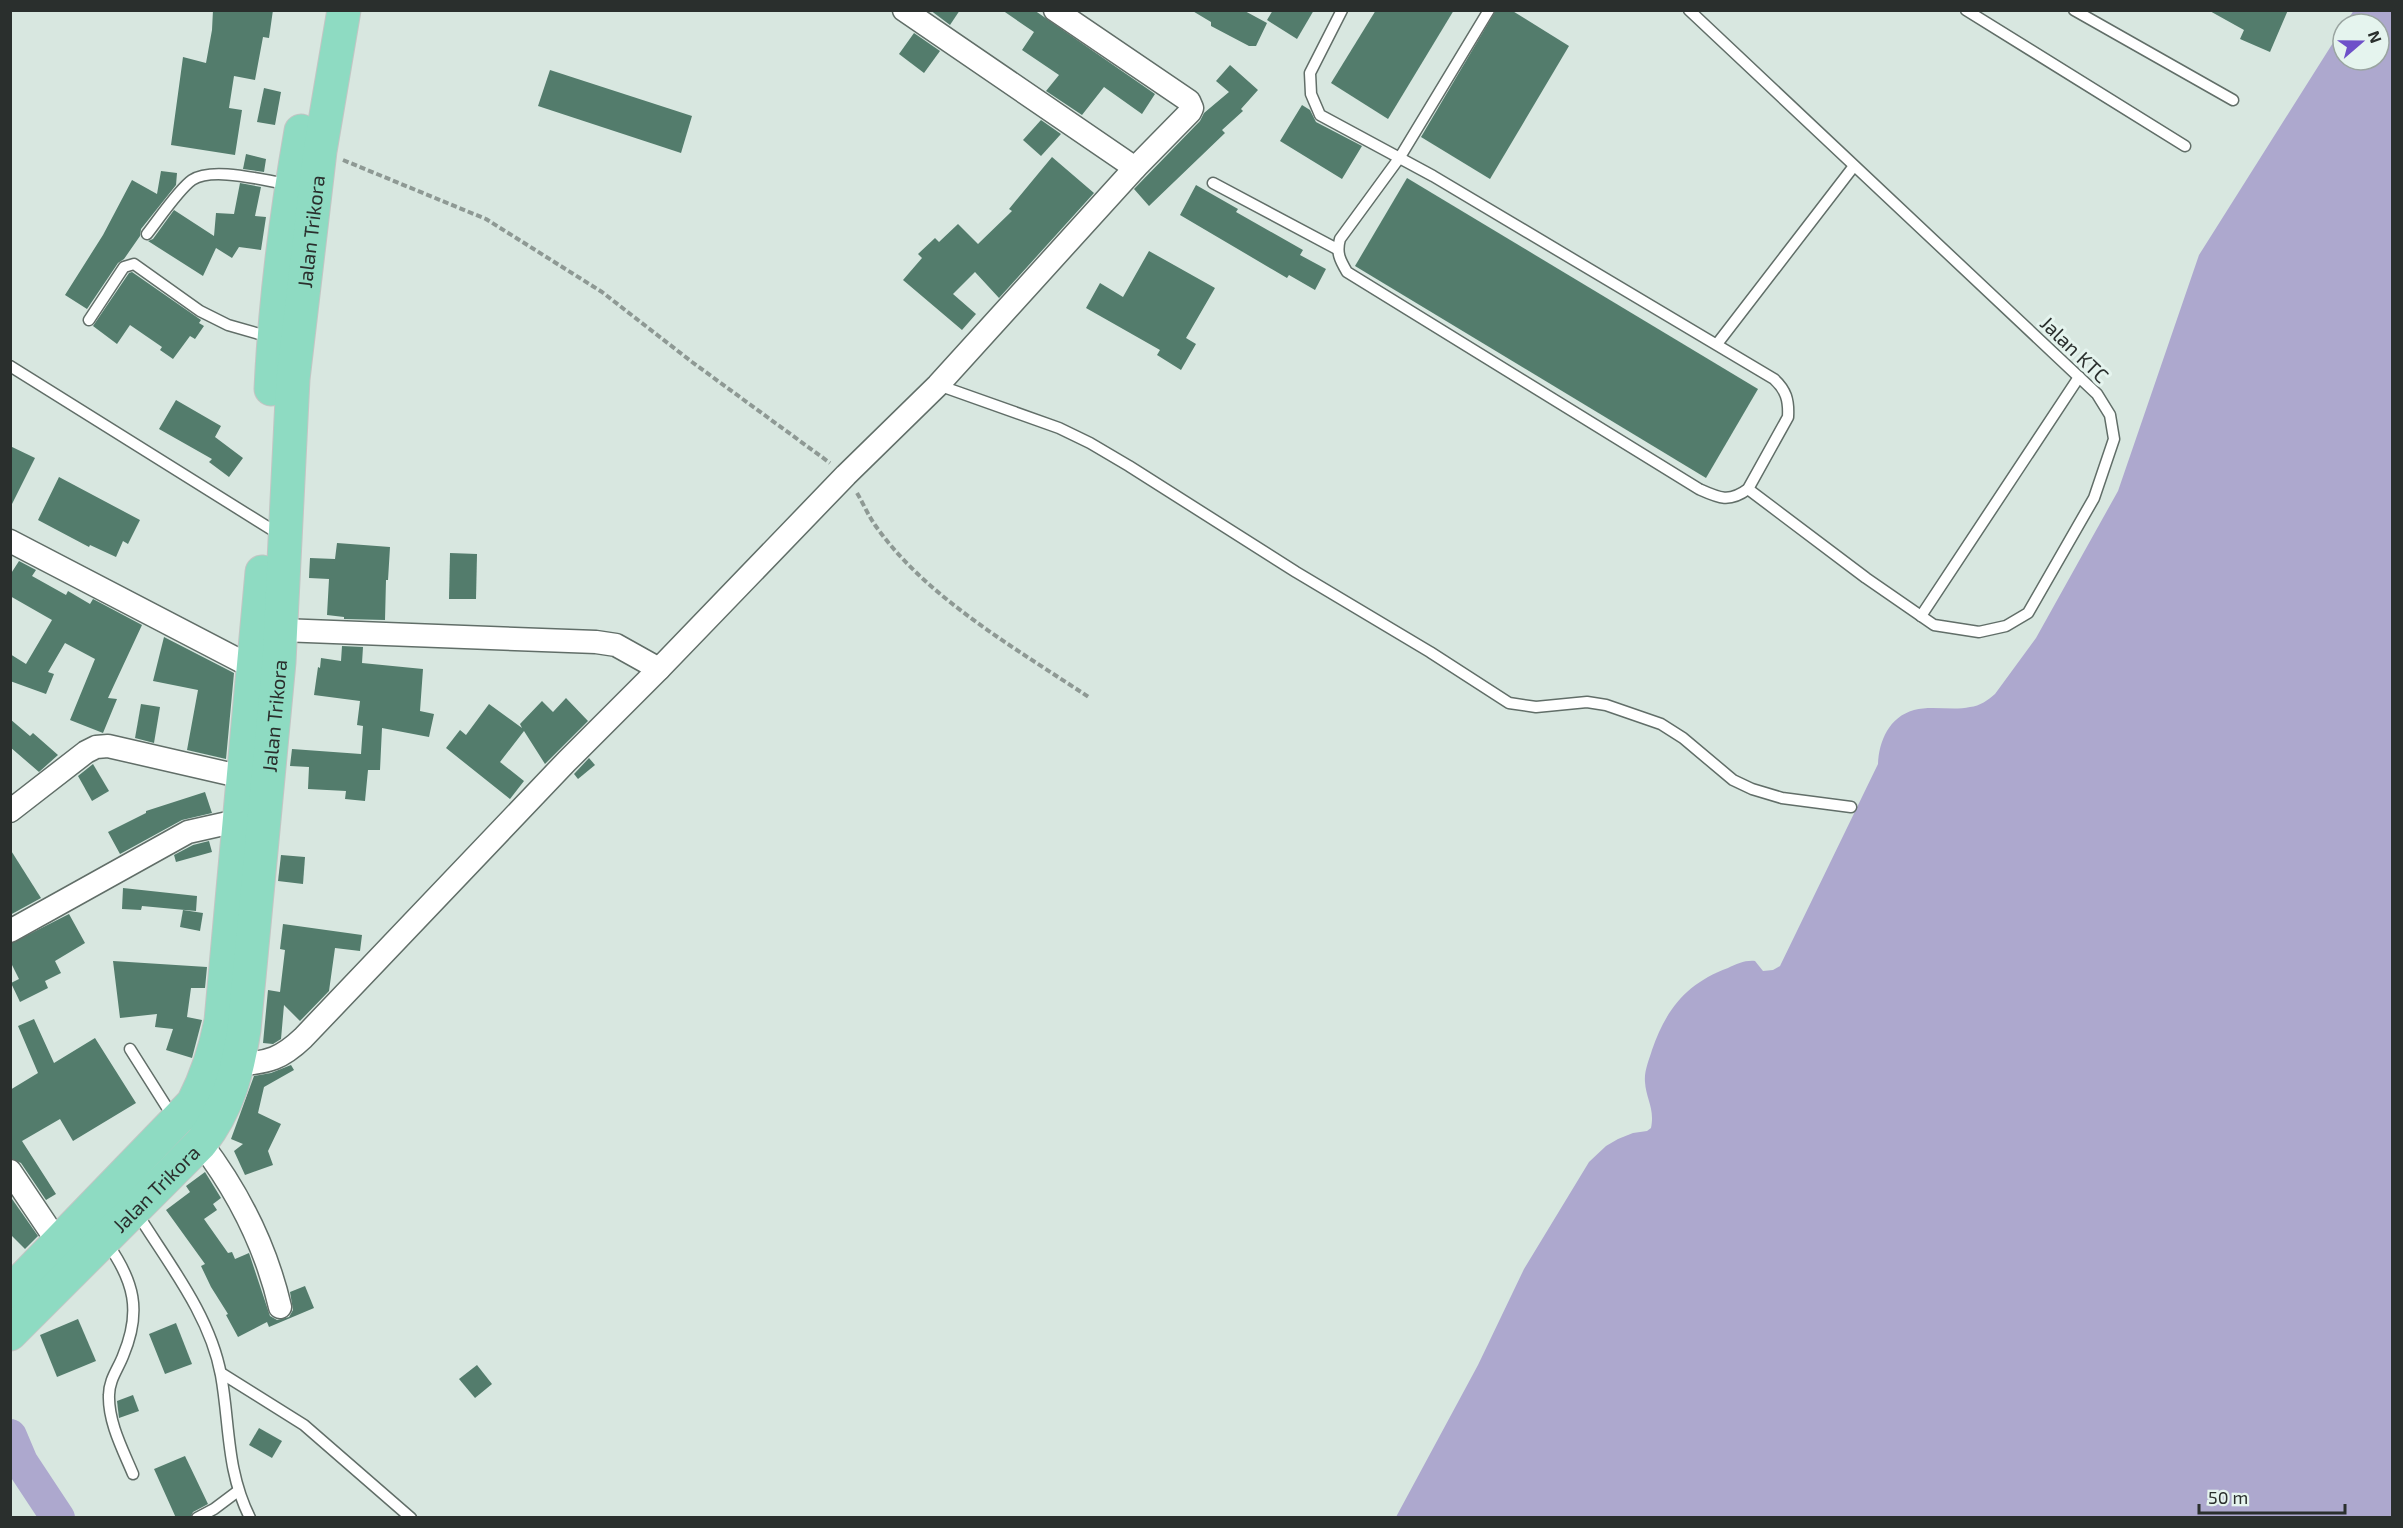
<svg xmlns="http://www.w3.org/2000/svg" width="2403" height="1528" font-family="'Exo 2',sans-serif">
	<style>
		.water { fill: #ada8ce }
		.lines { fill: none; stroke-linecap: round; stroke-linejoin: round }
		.river { stroke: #ada8ce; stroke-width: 34 }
		.building { fill: #537c6c }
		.lane-casing { stroke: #616e68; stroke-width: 13 }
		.street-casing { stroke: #616e68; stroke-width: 25 }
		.primary-casing { stroke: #c3c5c4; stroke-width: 35 }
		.path { stroke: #8e9994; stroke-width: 4; stroke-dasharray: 6 3; stroke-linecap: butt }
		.lane { stroke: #fff; stroke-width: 10 }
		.street { stroke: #fff; stroke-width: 22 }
		.primary { stroke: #8edbc2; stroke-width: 33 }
		.labels { text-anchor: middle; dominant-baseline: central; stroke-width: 6; stroke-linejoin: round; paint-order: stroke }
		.street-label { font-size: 20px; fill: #2a2f2d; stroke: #e5f4ee }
	</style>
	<rect width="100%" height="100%" fill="#d8e7e0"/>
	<path class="water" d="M2354 10 2392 11V1517H1396L1478 1365 1524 1269 1589 1162 1606 1146 1618 1139 1633 1133 1647 1131 1651 1128C1655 1108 1646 1099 1645 1082 1644 1071 1649 1060 1652 1050 1666 1009 1687 983 1728 968 1737 964 1745 960 1755 961L1763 971 1773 970 1780 966 1878 764C1879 741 1889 717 1914 710 1932 705 1952 711 1970 707 1980 706 1988 700 1995 694L2036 638 2118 491 2199 255 2343 27V60H2379V24H2345Z"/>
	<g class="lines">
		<polyline class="river" points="10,1436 21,1462 58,1518"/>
	</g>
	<g class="building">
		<polygon points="213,10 273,10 269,38 263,37 255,80 234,76 229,108 242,110 235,155 171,145 183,57 206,63 212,30"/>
		<polygon points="930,10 960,10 950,25"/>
		<polygon points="1002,10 1034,10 1155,94 1142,114 1104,87 1082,115 1046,91 1059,75 1022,50 1034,32"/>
		<polygon points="1191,10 1243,10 1267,23 1256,46 1249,46 1211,26 1211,22"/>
		<polygon points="1273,10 1314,10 1297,39 1267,20"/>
		<polygon points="1376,10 1454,10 1388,119 1331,83"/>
		<polygon points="1496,10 1511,10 1569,46 1490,179 1421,137"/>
		<polygon points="2208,10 2288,10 2270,52 2240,39 2244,30"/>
		<polygon points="914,33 940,51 924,73 899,54"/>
		<polygon points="1230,65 1258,90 1241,109 1243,111 1222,130 1225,133 1149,206 1134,189 1200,121 1204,113 1229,92 1216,81"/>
		<polygon points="550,70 692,116 681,153 538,106"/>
		<polygon points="264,88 281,92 275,125 257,122"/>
		<polygon points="1302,105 1310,110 1316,122 1362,146 1342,179 1280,141"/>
		<polygon points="1041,120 1061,134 1041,156 1023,140"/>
		<polygon points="246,154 266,159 264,172 243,169"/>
		<polygon points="1052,157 1094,193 999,298 975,272 953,294 976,314 962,330 903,280 922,258 918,254 935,238 939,242 958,224 978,244 1012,211 1009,209"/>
		<polygon points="161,171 177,173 176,185 141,229 140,236 124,259 118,263 87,309 65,295 103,235 132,180 157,194"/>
		<polygon points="1407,178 1758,389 1706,478 1355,266"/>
		<polygon points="240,183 261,187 255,216 266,217 261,250 239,247 232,258 216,248 203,276 148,241 153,239 174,210 214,236 216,213 234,214"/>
		<polygon points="1196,185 1238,209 1236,212 1303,250 1300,255 1326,269 1315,290 1289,275 1287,278 1180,215"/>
		<polygon points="1149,251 1215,288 1186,338 1196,344 1181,370 1157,355 1160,350 1086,308 1100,283 1123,297"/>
		<polygon points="132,272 201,320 199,323 204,326 195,339 190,336 173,359 160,350 162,347 130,325 117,344 93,326 129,273"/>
		<polygon points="176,400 221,426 215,437 243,458 229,477 209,462 212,459 159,429"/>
		<polygon points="10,446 35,458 10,508"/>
		<polygon points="59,477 140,520 128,544 123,541 116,557 90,545 89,547 38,520"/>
		<polygon points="337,543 390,547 388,580 386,580 385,620 344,619 344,617 327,615 329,579 309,578 310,558 335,559"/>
		<polygon points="450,553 477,554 476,599 449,599"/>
		<polygon points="19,561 36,570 32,576 66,595 68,591 90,604 93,599 142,625 108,698 117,699 103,733 70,720 95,659 65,643 48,672 54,674 46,694 10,681 10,654 26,664 52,620 10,596 10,575"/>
		<polygon points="164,637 234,673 226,759 187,750 198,690 153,681"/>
		<polygon points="342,646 363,647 362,663 423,669 420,711 434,714 429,737 382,728 380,770 368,770 365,801 345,799 346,791 308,789 309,767 290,766 292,749 361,754 363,726 357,725 360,701 314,695 318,667 320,668 321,658 341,661"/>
		<polygon points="566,698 588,721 545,764 524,731 500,762 524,781 510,799 446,748 460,730 466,735 489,704 522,728 520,724 542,701 553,712"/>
		<polygon points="141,704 160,707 154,743 135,738"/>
		<polygon points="10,719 30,736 33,733 58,755 39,772 10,747"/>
		<polygon points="589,758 595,765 578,779 574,774"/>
		<polygon points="93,764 109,791 92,801 78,776"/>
		<polygon points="205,792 212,813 182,820 120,854 108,832 146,813 146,811"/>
		<polygon points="209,841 212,852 176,862 174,855 193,845"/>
		<polygon points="10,849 41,898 10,915"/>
		<polygon points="281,855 305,857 303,884 278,881"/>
		<polygon points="123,888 197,896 196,911 142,906 141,910 122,909"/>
		<polygon points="183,910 203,913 200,931 180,927"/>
		<polygon points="69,914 85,943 55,961 61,973 45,981 48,988 20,1002 11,983 19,979 10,961 10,944"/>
		<polygon points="283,924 362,935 360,951 335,948 329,991 300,1021 284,1005 281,1039 273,1044 263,1043 268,990 280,992 285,950 280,949"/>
		<polygon points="113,961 207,967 205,988 191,988 187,1017 202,1020 192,1058 166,1050 173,1029 155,1027 157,1014 120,1018"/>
		<polygon points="34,1019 54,1063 95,1038 136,1103 73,1141 60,1119 22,1141 56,1194 46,1200 21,1163 10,1158 10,1090 38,1073 18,1026"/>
		<polygon points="291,1065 294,1070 264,1087 258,1113 281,1124 268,1151 273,1165 245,1175 234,1151 243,1144 231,1139 254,1076 271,1073"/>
		<polygon points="205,1172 221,1198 213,1204 217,1210 204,1219 228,1253 232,1252 235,1259 249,1253 270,1316 277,1320 289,1317 293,1310 290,1292 305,1286 314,1308 269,1327 267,1322 238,1337 226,1315 228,1314 211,1287 201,1266 205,1264 166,1210 190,1192 186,1186"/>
		<polygon points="10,1196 38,1236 25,1249 10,1234"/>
		<polygon points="78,1319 96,1361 57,1377 40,1335"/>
		<polygon points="176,1323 192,1364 165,1374 149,1334"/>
		<polygon points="477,1365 492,1384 475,1398 459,1379"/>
		<polygon points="133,1395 139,1411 119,1418 117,1401"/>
		<polygon points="259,1428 282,1441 272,1458 249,1445"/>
		<polygon points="185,1456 208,1504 193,1512 190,1518 176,1518 154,1469"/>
	</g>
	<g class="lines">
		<defs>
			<g id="lane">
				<path d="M1342 10 1310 73 1311 94 1320 115 1433 176 1774 379C1786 390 1789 400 1788 417L1748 489C1729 503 1719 498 1699 489L1347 272C1340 260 1336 253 1340 239L1400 157 1489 10"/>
				<polyline points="1689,10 2097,394 2110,415 2114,439 2094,498 2028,613 2006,626 1979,632 1934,625 1866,578 1748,489"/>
				<polyline points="1966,10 2185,146"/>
				<polyline points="2074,10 2233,100"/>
				<polyline points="1213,183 1337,249"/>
				<path d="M147 234C158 220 179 189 192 180 213 166 265 181 288 184"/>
				<polyline points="89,320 124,267 134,264 200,311 228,325 270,337"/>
				<polyline points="1717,344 1854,166"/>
				<polyline points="10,366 282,536"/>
				<polyline points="938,385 1059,428 1090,443 1129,466 1296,572 1430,652 1509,703 1536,707 1587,702 1606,705 1661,724 1683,738 1733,780 1752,789 1782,798 1851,807"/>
				<polyline points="1921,616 2079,377"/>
				<polyline points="130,1049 173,1117"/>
				<path d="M137 1213C168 1263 210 1315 221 1375 230 1425 226 1470 250 1518"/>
				<path d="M107 1243C134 1281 142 1311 123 1356 118 1369 109 1380 109 1395 108 1422 123 1450 133 1474"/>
				<polyline points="221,1373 304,1425 411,1518"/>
				<polyline points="197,1518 214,1509 238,1491"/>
			</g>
			<g id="street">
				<polyline points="904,10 1135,168"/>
				<polyline points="10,541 254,668"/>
				<polyline points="281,630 596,642 616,645 659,669"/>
				<polyline points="10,811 86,752 96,747 108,746 243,777 256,783"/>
				<polyline points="10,931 188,832 250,818"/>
				<path d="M239 1064C268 1063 282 1058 303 1038L567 761 659 669 846 475 938 385 1135 168 1190 112 1192 108 1189 101 1055 10"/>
				<path d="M201 1143C239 1193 266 1247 280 1307"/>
				<polyline points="10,1171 59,1244"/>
			</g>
			<g id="primary">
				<path d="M271 389C275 302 286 216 301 131"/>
				<path d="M10 1292 193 1103C207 1076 215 1051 221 1021L262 572"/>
				<path id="s1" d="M10 1334 201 1143C228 1108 237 1074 244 1030L279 662 293 379 320 151 344 10"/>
			</g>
		</defs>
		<use href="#lane" class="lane-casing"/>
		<use href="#street" class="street-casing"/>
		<use href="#primary" class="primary-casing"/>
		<g class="path">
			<polyline points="343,160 486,219 602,292 692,362 830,463"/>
			<path d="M857 493C863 503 868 515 875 525 926 598 1017 649 1090 698"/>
		</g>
		<use href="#lane" class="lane"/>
		<use href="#street" class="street"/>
		<use href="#primary" class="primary"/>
	</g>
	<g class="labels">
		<g class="street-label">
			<text stroke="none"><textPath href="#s1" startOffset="1194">Jalan Trikora</textPath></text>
			<text transform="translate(2075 349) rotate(44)">Jalan KTC</text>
			<text stroke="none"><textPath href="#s1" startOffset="708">Jalan Trikora</textPath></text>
			<text stroke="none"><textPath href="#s1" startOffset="206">Jalan Trikora</textPath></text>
		</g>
	</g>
	<rect width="2403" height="1528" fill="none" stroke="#2a2f2d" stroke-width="24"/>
	<g transform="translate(2361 42) rotate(70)"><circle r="28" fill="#e5f4ee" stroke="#9aa5a1" stroke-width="1.5"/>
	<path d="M0-4.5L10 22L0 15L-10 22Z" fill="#6e50c9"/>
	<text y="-9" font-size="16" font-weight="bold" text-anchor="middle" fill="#2a2f2d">N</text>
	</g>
	<path d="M2199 1504v9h146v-9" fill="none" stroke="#2a2f2d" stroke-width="3"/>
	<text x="2208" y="1504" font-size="18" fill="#2a2f2d" stroke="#e5f4ee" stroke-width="4.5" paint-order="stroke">50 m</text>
</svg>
